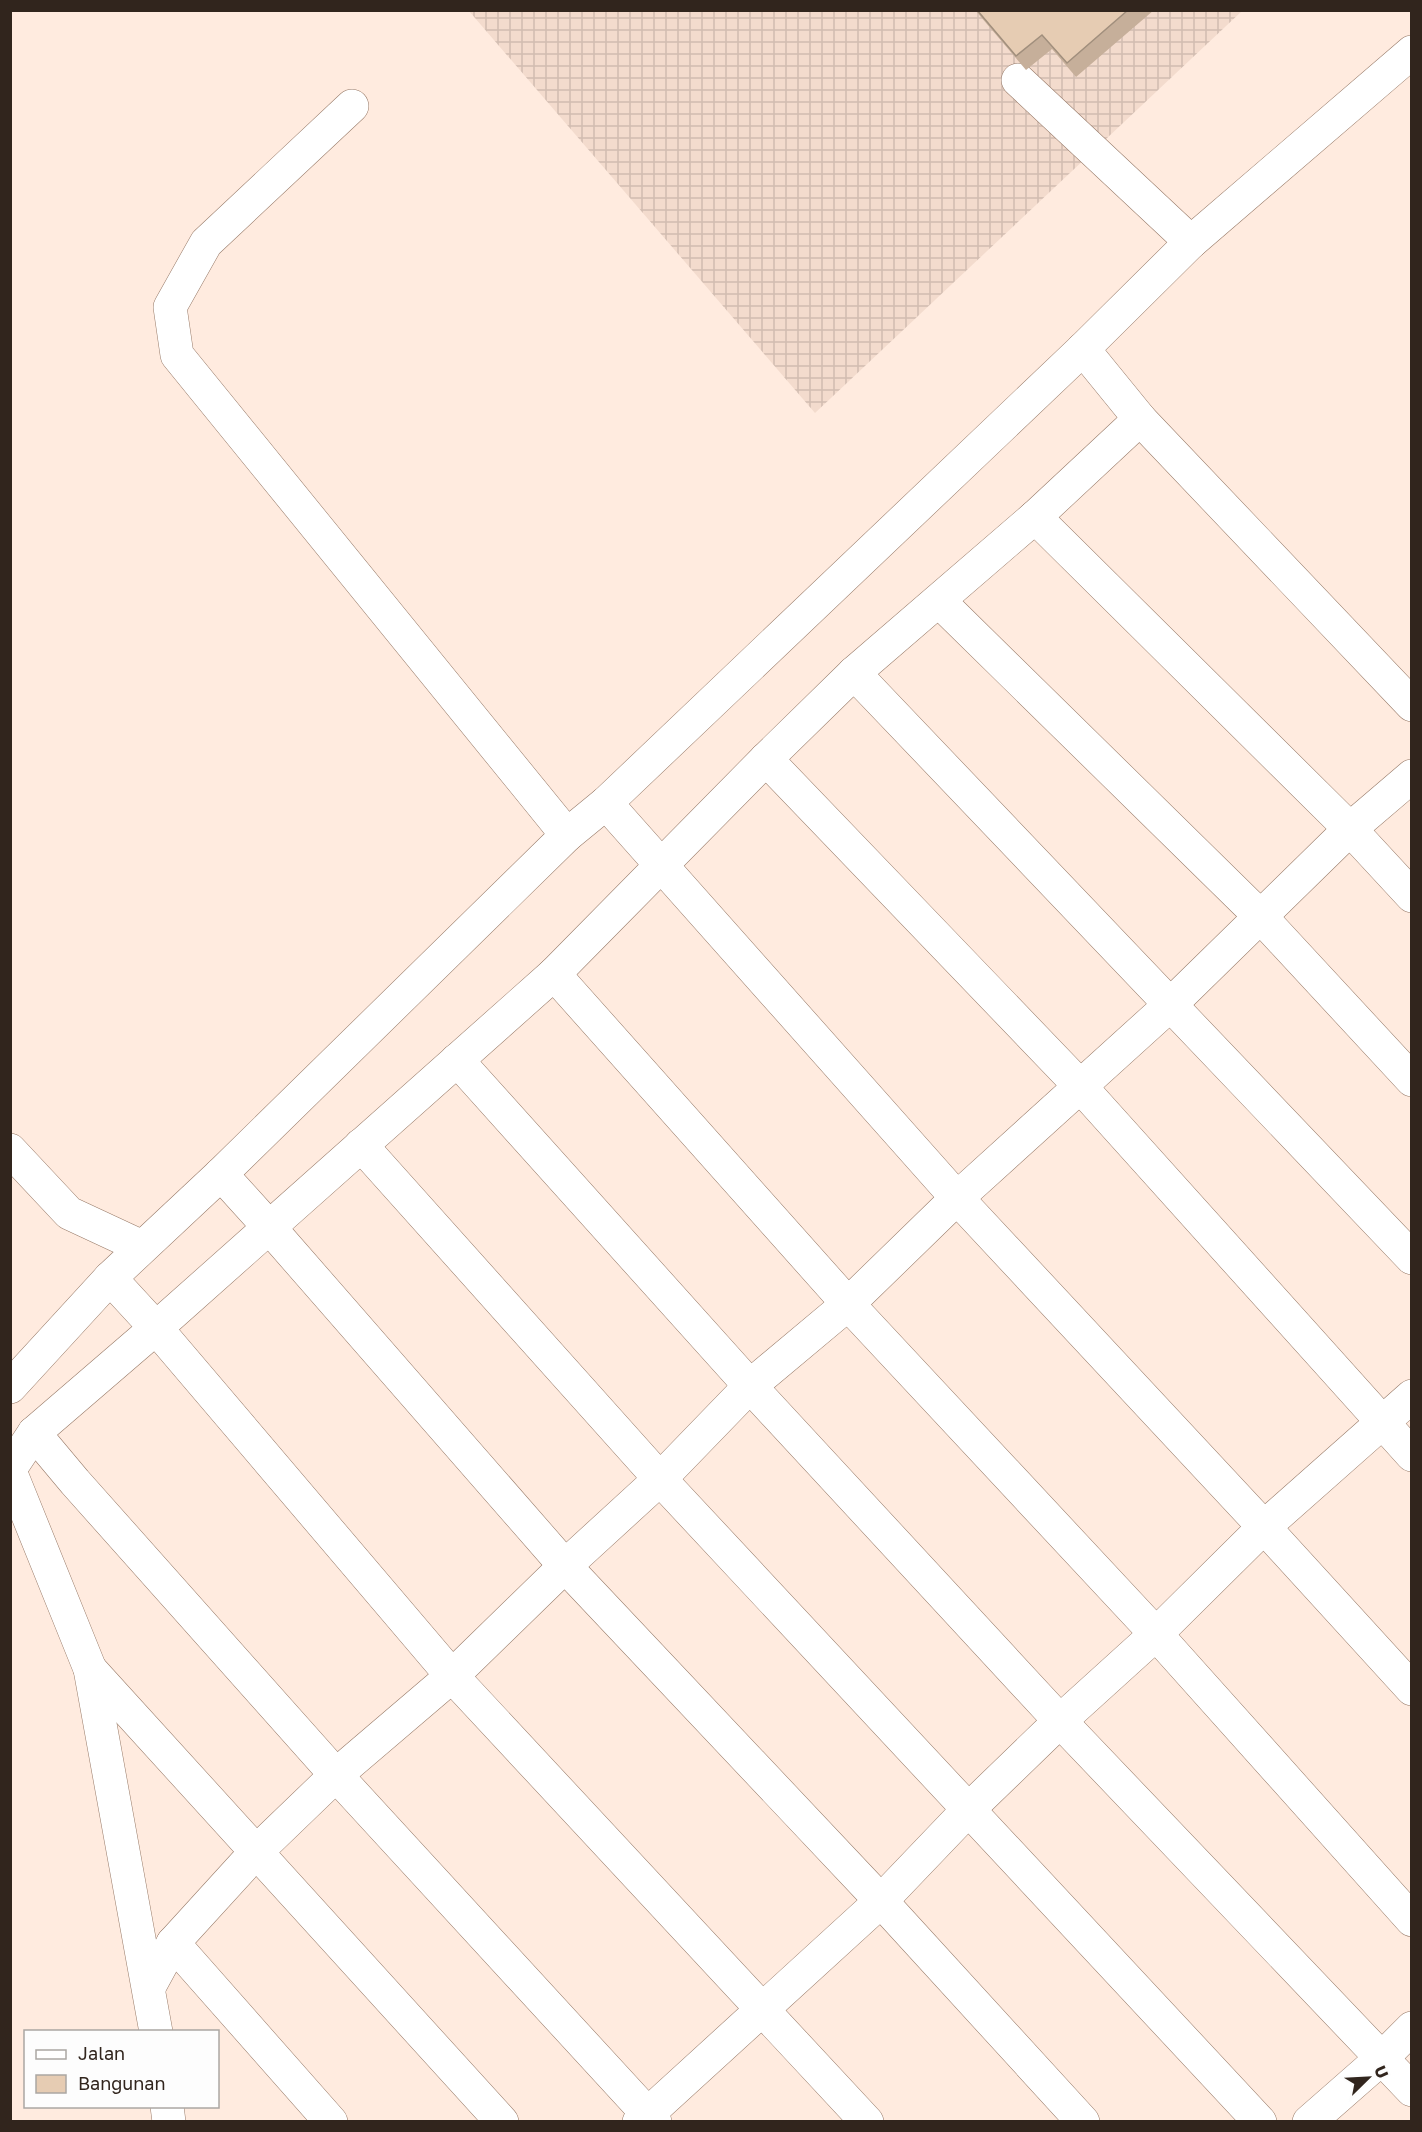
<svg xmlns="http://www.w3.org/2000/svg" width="1422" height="2132" font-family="'Golos Text',sans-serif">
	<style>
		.industrial { fill: url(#industrial-grid) }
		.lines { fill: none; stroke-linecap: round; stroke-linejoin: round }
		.minor-casing { stroke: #977a68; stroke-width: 34 }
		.minor { stroke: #fff; stroke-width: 33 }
		.wall { fill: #c6af9a }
		.building { fill: #e6ccb3; stroke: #a18f7d; stroke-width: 1.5 }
	</style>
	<defs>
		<pattern id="industrial-grid" width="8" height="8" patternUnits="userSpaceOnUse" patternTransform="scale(1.5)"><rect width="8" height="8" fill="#f3dbcd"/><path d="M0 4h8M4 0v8" fill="none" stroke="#d1bcb0"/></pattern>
	</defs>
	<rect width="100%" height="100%" fill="#ffebdf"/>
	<polygon class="industrial" points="469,11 1242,11 815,413"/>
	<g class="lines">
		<defs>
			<g id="minor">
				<polyline points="1018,80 1191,242"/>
				<polyline points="352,106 206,243 170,307 177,355 567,835"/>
				<polyline points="1083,349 1140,419 1412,705"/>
				<polyline points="1035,517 1350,829 1412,896"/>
				<polyline points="939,601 1261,917 1412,1080"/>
				<polyline points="854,673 1412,1258"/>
				<polyline points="766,759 1080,1086 1412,1455"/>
				<polyline points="606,803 957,1198 1264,1527 1412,1689"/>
				<polyline points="554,974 848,1304 1156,1634 1412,1920"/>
				<polyline points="457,1060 750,1386 1060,1721 1412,2090"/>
				<polyline points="361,1145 660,1479 1260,2122"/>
				<polyline points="10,1150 69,1213 142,1247"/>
				<polyline points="221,1174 269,1227 565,1566 881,1901 1083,2122"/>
				<polyline points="110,1278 156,1328 452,1676 867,2122"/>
				<polyline points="10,1387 110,1278 221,1174 567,835 606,803 1083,349 1191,242 1412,52"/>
				<polyline points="34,1433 75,1482 336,1775 655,2122"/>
				<polyline points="10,1469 34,1433 156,1328 554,974 766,759 854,673 1035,517 1140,419"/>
				<polyline points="10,1471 90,1669 156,2032"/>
				<polyline points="90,1669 502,2122"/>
				<polyline points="173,1943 331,2122"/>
				<polyline points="149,1987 173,1943 255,1853 336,1775 452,1676 565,1566 660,1479 750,1386 848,1304 957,1198 1170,1005 1350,829 1412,776"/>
				<polyline points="167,2106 169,2122"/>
				<polyline points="639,2122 881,1901 968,1810 1060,1721 1156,1634 1264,1527 1412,1396"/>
				<polyline points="1309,2122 1382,2058 1412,2028"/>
			</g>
		</defs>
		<use href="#minor" class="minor-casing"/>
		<use href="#minor" class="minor"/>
	</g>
	<polygon class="wall" points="975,10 1154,10 1076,77 1052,49 1026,70"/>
	<polygon class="building" points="977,10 1128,10 1067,63 1042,35 1016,56"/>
	<rect width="1422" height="2132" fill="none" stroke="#31251d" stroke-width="24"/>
	<rect x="24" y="2030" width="195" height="78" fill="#fdfdfd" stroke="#aba7a3" stroke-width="1.5"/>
	<rect x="36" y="2050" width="30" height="9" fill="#ffffff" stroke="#aba7a3" stroke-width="1.5"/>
	<text x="78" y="2060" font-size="18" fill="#31251d">Jalan</text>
	<rect x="36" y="2075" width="30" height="18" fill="#e6ccb3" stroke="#aba7a3" stroke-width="1.5"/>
	<text x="78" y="2090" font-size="18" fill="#31251d">Bangunan</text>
	<g transform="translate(1368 2078) rotate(66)" stroke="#fdfdfd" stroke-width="4.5" paint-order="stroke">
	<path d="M0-4.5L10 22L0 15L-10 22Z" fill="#31251d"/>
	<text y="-9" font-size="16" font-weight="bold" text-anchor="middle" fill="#31251d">U</text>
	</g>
</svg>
